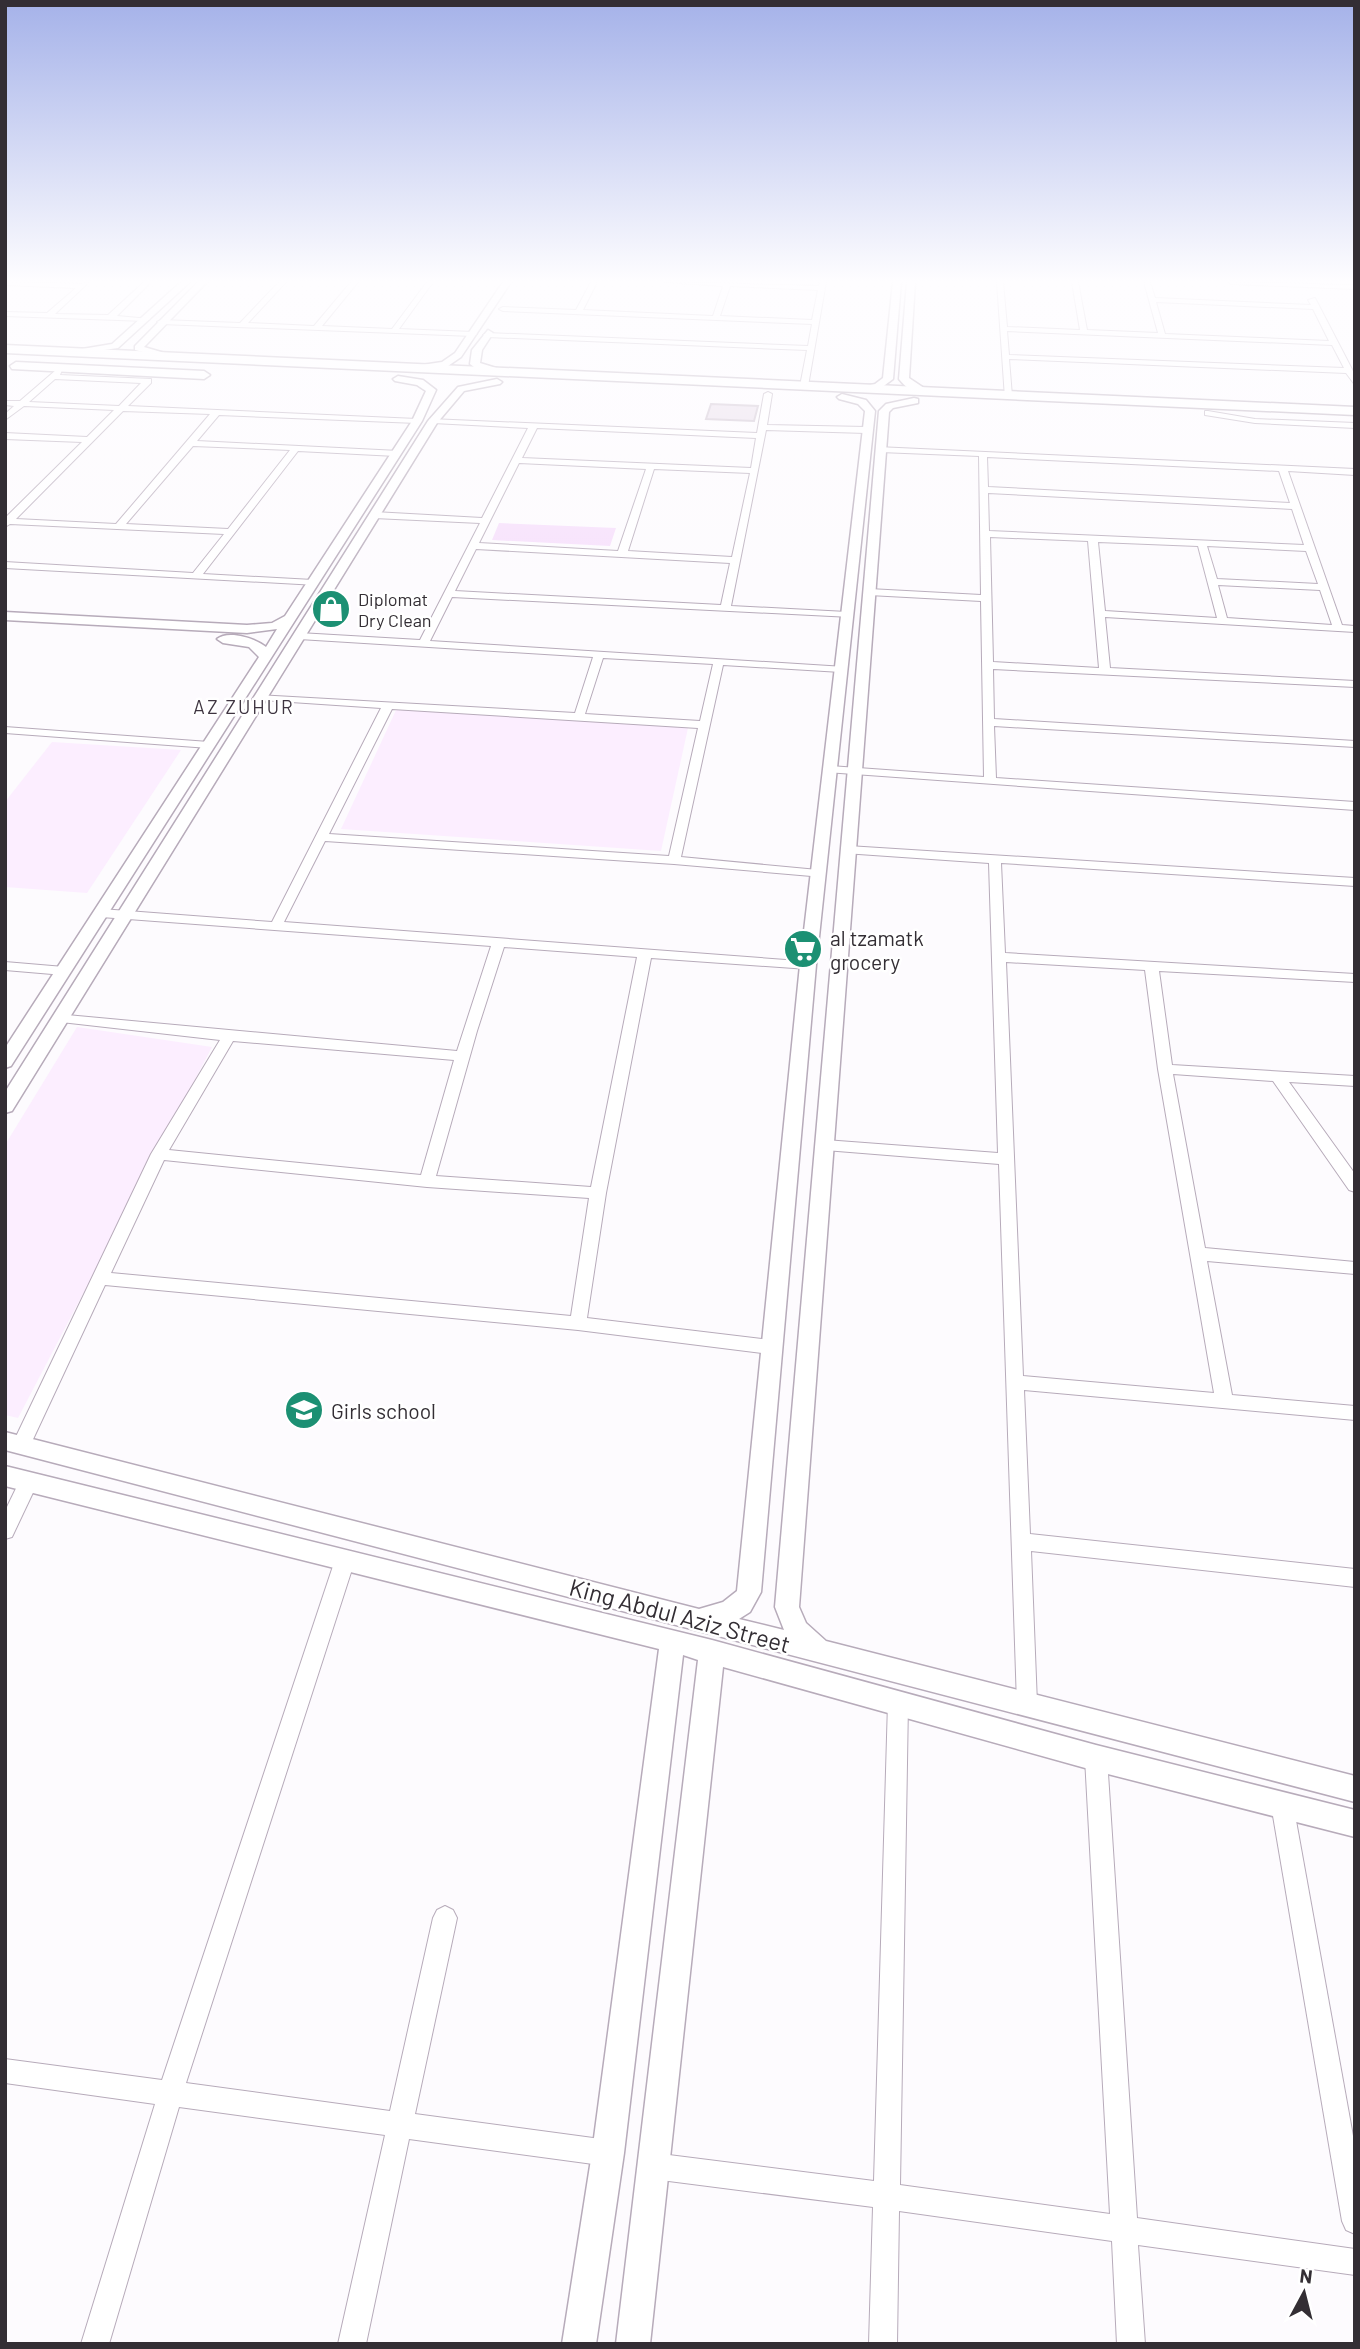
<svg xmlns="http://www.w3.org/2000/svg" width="1360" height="2349" font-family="Barlow,sans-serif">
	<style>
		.built { fill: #fceeff }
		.green { fill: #f6defb }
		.building { fill: #e7dbe9; stroke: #c9bdcb; stroke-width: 2 }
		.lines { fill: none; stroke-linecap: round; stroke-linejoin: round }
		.minor-casing { stroke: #b7abba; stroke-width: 2 }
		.tertiary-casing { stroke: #b7abba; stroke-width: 3 }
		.primary-casing { stroke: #b7abba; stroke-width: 3 }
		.minor { fill: #fff; fill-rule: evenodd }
		.tertiary { fill: #fff; fill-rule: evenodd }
		.primary { fill: #fff; fill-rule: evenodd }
		.labels { text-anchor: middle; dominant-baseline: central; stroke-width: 5; stroke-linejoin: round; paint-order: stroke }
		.far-poi-label { font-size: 18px; fill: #332e34; stroke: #fff; text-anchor: start }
		.far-neighbourhood-label { font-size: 19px; letter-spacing: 2px; fill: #3e3440; stroke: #fff }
		.poi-label { font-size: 21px; fill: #332e34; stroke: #fff; text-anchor: start }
		.near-street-label { font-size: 24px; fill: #332e34; stroke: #fff }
	</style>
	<rect width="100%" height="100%" fill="#fdfbfe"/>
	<g class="built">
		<polygon points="397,708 688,728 661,851 341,829"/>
		<polygon points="52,742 181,750 87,893 5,887 5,802"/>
		<polygon points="77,1027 212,1047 18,1418 5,1415 5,1145"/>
	</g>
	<polygon class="green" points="499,523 616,528 610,546 492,540"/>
	<polygon class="building" points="711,404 758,406 754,421 706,419"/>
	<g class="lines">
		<defs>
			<g id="minor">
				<polygon points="5,282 81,284 89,282 55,314 108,315 144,282 151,282 117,316 150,319 146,321 5,316 5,312 47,313 76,288 5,285"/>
				<polygon points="279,282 286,282 248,323 314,326 351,282 358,282 322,326 392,329 427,282 433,282 399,329 473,332 477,334 473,336 161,324 157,322 161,320 240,323"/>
				<path d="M591 282H597L583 310 713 316 723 286 665 282 819 286 820 282H826L808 386 804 388 800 386 807 350 487 337 483 335 487 333 808 346 812 324 503 311 499 309 503 307 576 310ZM730 286 818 290 812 320 720 316Z"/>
				<path d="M997 282H1003L1007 327 1080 330 1072 282H1078L1087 330 1158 333 1144 282H1150L1155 298 1311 305 1308 300 1315 298 1355 375V385L1346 373 1009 359 1012 396 1005 398ZM1156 302 1313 309 1329 341 1165 334ZM1007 331 1332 345 1344 368 1009 355Z"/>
				<polygon points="1228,282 1355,285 1355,289 1231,284"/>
				<path d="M56 370H62L60 375 151 379V383L128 406 417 419 421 421 417 423 219 415 197 441 399 451 400 453 396 456 298 451 203 574 313 580 317 581V585L5 568V562L193 573 224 534 10 524 5 527V518L82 442 5 439V433L87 437 114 410 24 406 5 420V414L14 406 5 405V401H20ZM55 379 141 383 119 406 29 402ZM123 411 210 414 116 524 16 519ZM193 446 290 450 228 529 126 524Z"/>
				<path d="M768 392 772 394 767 425 866 427 870 430 866 433 766 430 731 606 847 612 851 613V617L452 597 430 641 845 667V671L841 672 723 665 681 857 818 870 824 874 823 877 674 864 325 841 284 922 813 962 815 965 813 968 808 969 651 958 606 1193 587 1318 771 1340 777 1342 780 1347 777 1352 771 1354 578 1330 105 1285 28 1450 21 1453 14 1450 12 1445 151 1154 220 1040 61 1022 56 1020 54 1017 56 1014 457 1051 491 946 101 917 94 913 101 909 272 922 381 708 261 700 255 697 257 695 575 713 593 657 299 639 294 636 299 633 420 640 480 523 374 518 369 515 374 512 482 518 528 428 433 423 429 421 430 419 757 433 764 394ZM537 428 756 438 751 468 522 458ZM519 463 646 469 618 551 479 543ZM654 469 750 473 732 557 628 551ZM476 549 730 563 721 605 455 591ZM603 658 713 664 700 721 585 714ZM392 709 698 728 669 856 329 834ZM504 947 637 957 591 1187 436 1176 477 1031ZM233 1041 454 1060 421 1175 169 1150ZM164 1160 427 1187 589 1198 571 1316 111 1273Z"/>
				<polygon points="1208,411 1255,419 1355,423 1355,428 1255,423 1205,415 1205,411"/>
				<path d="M877 447 1355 469V475L1288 471 1342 625 1355 626V632L1105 617 1110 668 1355 681V687L993 669 994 719 1355 741V747L994 726 996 778 1355 802V810L826 772V768L830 766 984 777 981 601 869 595 864 592 869 589 981 595 979 456 880 452 876 449ZM987 457 1279 471 1290 503 988 487ZM988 493 1292 509 1304 545 989 531ZM990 537 1088 541 1099 668 993 662ZM1098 542 1198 546 1217 618 1105 611ZM1207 546 1306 551 1318 584 1217 579ZM1218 585 1320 590 1332 625 1227 618Z"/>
				<polygon points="5,727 209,742 215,745 209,748 5,733"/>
				<path d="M848 846 1355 878V886L1001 863 1005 953 1355 974V982L1159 971 1172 1065 1355 1076V1086L1289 1082 1355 1174V1192L1349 1190 1273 1081 1173 1074 1205 1248 1355 1262V1274L1207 1261 1232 1395 1355 1406V1420L1024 1390 1030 1534 1355 1569V1587L1031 1551 1037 1704 1034 1711 1027 1714 1020 1711 1017 1704 999 1164 825 1150 817 1145 825 1140 998 1153 989 863 844 853V847ZM1006 962 1145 970 1158 1069 1214 1393 1023 1376Z"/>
				<polygon points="5,962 64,967 71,971 64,975 5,970"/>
				<polygon points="29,1474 36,1476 38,1482 12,1537 5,1539 5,1511 22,1476"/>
				<polygon points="345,1551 352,1554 355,1560 186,2083 390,2111 433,1918 437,1910 445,1906 453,1910 457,1918 415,2114 608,2140 617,2144 621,2153 617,2162 608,2166 409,2139 366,2344 338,2344 385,2135 179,2107 109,2344 81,2344 155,2104 5,2083 5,2059 162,2080 335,1560 338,1554"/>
				<polygon points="898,1693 905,1696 908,1703 900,2185 1110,2214 1085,1758 1088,1751 1096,1748 1104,1751 1107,1758 1137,2218 1355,2249 1355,2275 1138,2245 1145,2344 1117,2344 1112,2241 899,2211 897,2344 869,2344 873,2207 653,2179 644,2175 640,2166 644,2157 653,2153 874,2181 888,1703 891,1696"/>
				<polygon points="1282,1793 1290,1796 1293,1804 1355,2147 1355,2234 1346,2230 1342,2221 1271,1804 1274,1796"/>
			</g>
			<g id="tertiary">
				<polygon points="181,282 190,282 118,348 75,354 70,351 112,344"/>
				<polygon points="198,282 207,282 144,347 168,354 168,358 135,350 135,346"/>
				<polygon points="503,282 511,282 461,357 448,366 415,370 415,366 442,362 455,353"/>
				<polygon points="893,282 901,282 893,379 881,388 861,391 861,387 875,384 883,378"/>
				<path d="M907 282H915L909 378 927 390V394C916 395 906 388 899 379Z"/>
				<polygon points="488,330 493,333 482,350 480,363 506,371 506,375 478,370 470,364 472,350"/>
				<path d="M398 376 423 380 436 390 422 421 11 1066 5 1068V1048L259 657 249 647 223 643 217 639C228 630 255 638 266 647L277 629 247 633 5 620V612L247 625 272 623 285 616 412 421 426 391 417 385 395 381 393 379Z"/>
				<polygon points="497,379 502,382 500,384 464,391 437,423 12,1111 5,1113 5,1092 428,421 458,387"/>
				<polygon points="842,394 866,400 875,411 816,965 761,1592 750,1612 739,1619 784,1630 775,1607 879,411 886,404 914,398 918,399 918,403 893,408 889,412 799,1607 806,1623 826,1641 1355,1776 1355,1802 5,1450 5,1432 699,1609 723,1602 737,1591 800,965 865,411 858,404 839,399 837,397"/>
				<polygon points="5,1466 712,1640 1096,1745 1355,1810 1355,1837 1096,1771 723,1667 650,2344 616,2344 698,1660 683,1655 624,2153 596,2344 562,2344 592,2153 659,1649 5,1486"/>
			</g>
			<g id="primary">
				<polygon points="5,345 1355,407 1355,415 5,353"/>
				<polygon points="16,362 204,371 210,375 204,379 12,369 10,366"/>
			</g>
		</defs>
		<use href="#minor" class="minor-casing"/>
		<use href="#tertiary" class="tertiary-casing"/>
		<use href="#primary" class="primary-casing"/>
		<use href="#minor" class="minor"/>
		<use href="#tertiary" class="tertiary"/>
		<use href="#primary" class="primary"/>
	</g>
	<linearGradient id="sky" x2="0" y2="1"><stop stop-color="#a5b2e9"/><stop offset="0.46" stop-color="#fefdff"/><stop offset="1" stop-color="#fefdff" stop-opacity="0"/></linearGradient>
	<rect width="1360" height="611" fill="url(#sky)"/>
	<defs>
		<symbol id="shop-disc" viewBox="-11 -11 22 22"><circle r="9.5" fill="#1c9073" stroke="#fff"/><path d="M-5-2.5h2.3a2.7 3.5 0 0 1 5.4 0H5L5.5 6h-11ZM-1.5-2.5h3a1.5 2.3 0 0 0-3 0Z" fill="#fff"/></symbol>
		<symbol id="supermarket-disc" viewBox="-11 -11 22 22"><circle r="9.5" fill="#1c9073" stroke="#fff"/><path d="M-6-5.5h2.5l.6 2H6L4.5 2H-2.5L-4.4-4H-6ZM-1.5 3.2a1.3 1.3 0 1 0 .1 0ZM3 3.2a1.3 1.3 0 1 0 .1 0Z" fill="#fff"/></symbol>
		<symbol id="school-disc" viewBox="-11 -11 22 22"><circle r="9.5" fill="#1c9073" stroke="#fff"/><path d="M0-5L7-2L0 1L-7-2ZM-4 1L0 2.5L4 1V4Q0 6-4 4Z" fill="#fff"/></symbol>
	</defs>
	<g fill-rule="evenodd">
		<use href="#shop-disc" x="309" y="587" width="44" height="44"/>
		<use href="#supermarket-disc" x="781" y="927" width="44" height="44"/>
		<use href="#school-disc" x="282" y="1388" width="44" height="44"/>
	</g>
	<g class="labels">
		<g class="far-poi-label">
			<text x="358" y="599">Diplomat<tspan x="358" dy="21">Dry Clean</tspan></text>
		</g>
		<g class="far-neighbourhood-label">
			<text x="244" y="706">AZ ZUHUR</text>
		</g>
		<g class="poi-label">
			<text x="830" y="937">al tzamatk<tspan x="830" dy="24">grocery</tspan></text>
			<text x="331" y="1410">Girls school</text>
		</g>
		<g class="near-street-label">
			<text transform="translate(680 1615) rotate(15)">King Abdul Aziz Street</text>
		</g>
	</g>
	<rect width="1360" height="2349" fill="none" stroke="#332e34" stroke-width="14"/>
	<g transform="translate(1304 2293) rotate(7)" stroke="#ffffff" stroke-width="5" paint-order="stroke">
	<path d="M0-5L12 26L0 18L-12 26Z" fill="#332e34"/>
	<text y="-10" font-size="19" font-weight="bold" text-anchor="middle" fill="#332e34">N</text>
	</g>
</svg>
